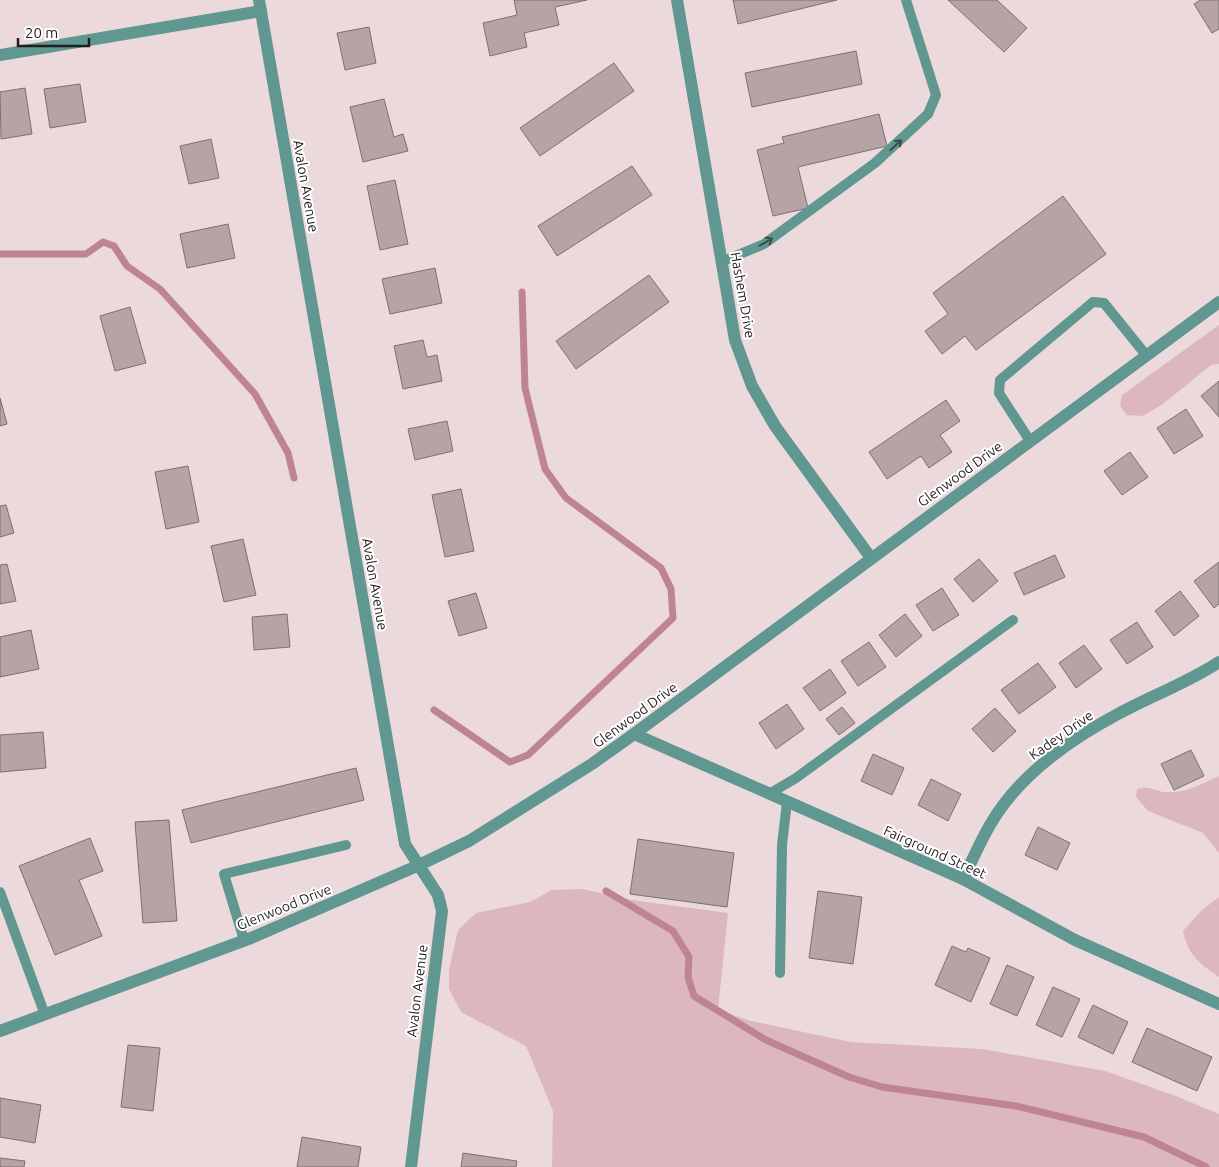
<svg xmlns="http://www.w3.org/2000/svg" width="1219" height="1167" font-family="Ubuntu,sans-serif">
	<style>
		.green { fill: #ddb7be }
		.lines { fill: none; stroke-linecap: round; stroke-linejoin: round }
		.stream { stroke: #be8490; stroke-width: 7 }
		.building { fill: #b5a3a6; stroke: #7f6e71 }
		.service { stroke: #609791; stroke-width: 10 }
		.minor { stroke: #609791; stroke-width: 12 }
		.tertiary { stroke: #609791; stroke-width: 12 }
		.oneway { stroke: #3b4e4c }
		.labels { text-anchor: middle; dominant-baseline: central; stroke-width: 4; stroke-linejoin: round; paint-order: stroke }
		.street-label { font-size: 14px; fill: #231d1e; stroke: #fff }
	</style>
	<rect width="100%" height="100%" fill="#ecd9dc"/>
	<g class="green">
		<polygon points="1219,325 1219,364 1211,365 1163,404 1143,416 1127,415 1120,406 1122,395"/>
		<path d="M1219 776V853L1203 833 1148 811 1136 797 1137 789C1149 785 1154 791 1165 792 1184 794 1202 784 1219 776Z"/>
		<polygon points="582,889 632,900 728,913 718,1010 751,1021 851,1042 982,1049 1105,1071 1176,1096 1219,1114 1219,1167 552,1167 553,1111 526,1046 461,1012 449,989 449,970 458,930 476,913 530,902 552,890"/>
		<path d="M1219 897V977C1200 964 1188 955 1183 931L1202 910Z"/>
	</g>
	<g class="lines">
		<g class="stream">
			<polyline points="0,254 86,254 103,242 114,246 127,266 160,289 255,394 288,453 294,478"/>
			<polyline points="434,710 510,762 528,755 673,618 671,589 661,568 566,498 545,469 525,388 522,292"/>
			<polyline points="606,891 673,931 689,957 688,977 694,996 766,1040 849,1077 882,1087 1016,1106 1144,1137 1206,1167"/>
		</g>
	</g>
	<g class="building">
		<polygon points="514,0 587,0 555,7 559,25 524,33 527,47 490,56 483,23 517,15"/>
		<polygon points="733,0 837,0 738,24"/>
		<polygon points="948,0 997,0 1027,28 1004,52"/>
		<polygon points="1200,0 1219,0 1219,29 1212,33 1194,4"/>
		<polygon points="369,27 376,63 345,70 337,33"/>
		<polygon points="856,51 862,84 752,107 745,73"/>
		<polygon points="614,63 634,91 540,156 520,128"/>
		<polygon points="80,84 86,122 50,128 44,89"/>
		<polygon points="25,88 32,134 1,139 0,92"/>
		<polygon points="384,99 394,137 403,134 408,151 363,162 350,107"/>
		<polygon points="879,114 887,146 798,167 808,208 773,216 757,150 784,143 782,137"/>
		<polygon points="211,139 219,178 189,184 180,146"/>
		<polygon points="632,166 652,195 557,256 538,226"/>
		<polygon points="395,180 408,244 380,250 367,186"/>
		<polygon points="1063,196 1106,254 976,350 965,336 942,354 925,331 948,314 933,293"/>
		<polygon points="228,224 235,258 187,268 180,234"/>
		<polygon points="435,268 442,303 390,314 382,279"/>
		<polygon points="649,275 669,302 576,369 556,341"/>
		<polygon points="130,307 146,363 115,371 100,316"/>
		<polygon points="423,340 427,357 437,355 442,381 403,389 394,346"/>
		<polygon points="1219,381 1219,417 1201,396"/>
		<polygon points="0,398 7,424 0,426"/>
		<polygon points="946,400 960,421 940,435 952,452 929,468 921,456 887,479 869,452"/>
		<polygon points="1186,409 1203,436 1174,454 1157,428"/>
		<polygon points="447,421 453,451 415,460 408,429"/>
		<polygon points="1130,452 1148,477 1122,495 1104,471"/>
		<polygon points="188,466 199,522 166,529 155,472"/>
		<polygon points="461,489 474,551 445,557 432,495"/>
		<polygon points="6,505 14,533 0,537 0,506"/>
		<polygon points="243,539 256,595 224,602 211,546"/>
		<polygon points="1055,555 1065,577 1024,595 1014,573"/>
		<polygon points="979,559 998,581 973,602 954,579"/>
		<polygon points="1219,562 1219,604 1214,608 1194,581"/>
		<polygon points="7,564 16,601 0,604 0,565"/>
		<polygon points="942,588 959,615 933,631 916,605"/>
		<polygon points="1180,591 1199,616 1174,636 1155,611"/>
		<polygon points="476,593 487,628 459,636 448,601"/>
		<polygon points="287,614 290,647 254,650 252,617"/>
		<polygon points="905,614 922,636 896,657 879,635"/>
		<polygon points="1137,622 1153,647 1127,664 1110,640"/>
		<polygon points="31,630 39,669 0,677 0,637"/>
		<polygon points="869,642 886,667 858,686 841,661"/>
		<polygon points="1084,645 1102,669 1076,688 1059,663"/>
		<polygon points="1038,663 1056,687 1019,714 1001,690"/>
		<polygon points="830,669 846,693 820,711 803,688"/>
		<polygon points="787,704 804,729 776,749 759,723"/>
		<polygon points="842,707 855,723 839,735 826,719"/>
		<polygon points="995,708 1016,731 993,752 972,729"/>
		<polygon points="43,732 46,768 0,772 0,735"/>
		<polygon points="1191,750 1204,776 1174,790 1161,764"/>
		<polygon points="873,754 904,768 892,795 861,781"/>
		<polygon points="356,768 364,800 191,843 182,810"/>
		<polygon points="931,779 961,794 948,821 918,805"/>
		<polygon points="169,820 177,921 143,923 135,822"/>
		<polygon points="1038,827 1070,843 1057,870 1025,855"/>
		<polygon points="90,838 103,871 79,880 102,936 55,955 19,866"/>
		<polygon points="638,839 734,853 727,907 630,894"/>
		<polygon points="818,891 862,897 853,964 809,958"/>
		<polygon points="952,946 966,952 968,948 990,958 971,1002 935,985"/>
		<polygon points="1007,965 1034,977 1017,1016 990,1004"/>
		<polygon points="1053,987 1080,999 1062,1037 1036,1025"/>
		<polygon points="1093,1005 1128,1022 1113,1054 1078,1037"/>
		<polygon points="1147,1028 1212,1057 1197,1091 1132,1062"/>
		<polygon points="128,1045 160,1048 153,1111 121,1107"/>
		<polygon points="0,1098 41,1105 35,1143 0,1137"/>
		<polygon points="302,1137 361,1147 358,1167 297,1167"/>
		<polygon points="463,1153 517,1161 516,1167 461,1167"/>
		<polygon points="0,1158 25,1161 24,1167 0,1167"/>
	</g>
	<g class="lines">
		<g class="service">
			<polyline points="721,262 764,244 875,163 928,114 936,95 906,0"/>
			<polyline points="1030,441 999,393 1000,380 1093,302 1104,303 1146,355"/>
			<polyline points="769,794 796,778 1013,620"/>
			<polyline points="0,892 45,1015"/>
			<polyline points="244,940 224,874 346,845"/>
			<polyline points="780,973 782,845 787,802"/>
		</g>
		<g class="minor">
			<polyline points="259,0 405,844 438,895 442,911 411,1167"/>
			<polyline points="677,0 735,340 752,386 775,426 871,558"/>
			<polyline points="0,55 261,11"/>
			<polyline points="634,734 963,879 1075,940 1219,1004"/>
			<path d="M963 879C972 861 980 842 990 825 1018 776 1069 740 1118 714 1151 696 1187 683 1219 662"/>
		</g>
		<polyline class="tertiary" points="0,1031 251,938 417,866 469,841 592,764 634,734 1219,302"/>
	</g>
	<defs><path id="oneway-shaft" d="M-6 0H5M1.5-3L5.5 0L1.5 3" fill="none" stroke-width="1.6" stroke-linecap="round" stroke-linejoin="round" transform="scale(1.25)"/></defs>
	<g class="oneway">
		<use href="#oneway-shaft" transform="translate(896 145) rotate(-42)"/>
		<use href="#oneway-shaft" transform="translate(766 242) rotate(-30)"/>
	</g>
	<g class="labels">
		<g class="street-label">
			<text transform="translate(306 186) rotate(80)">Avalon Avenue</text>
			<text transform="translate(743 295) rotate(80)">Hashem Drive</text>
			<text transform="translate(960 474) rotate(-36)">Glenwood Drive</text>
			<text transform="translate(375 584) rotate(80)">Avalon Avenue</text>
			<text transform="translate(635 715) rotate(-36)">Glenwood Drive</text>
			<text transform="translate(1061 735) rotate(-35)">Kadey Drive</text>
			<text transform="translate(935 852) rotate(24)">Fairground Street</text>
			<text transform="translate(284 907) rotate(-22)">Glenwood Drive</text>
			<text transform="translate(417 991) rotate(-83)">Avalon Avenue</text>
		</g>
	</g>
	<path d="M18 38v8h71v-8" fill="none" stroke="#231d1e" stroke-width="2.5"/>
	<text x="25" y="38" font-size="15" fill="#231d1e" stroke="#ffffff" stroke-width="4" paint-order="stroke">20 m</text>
</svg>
